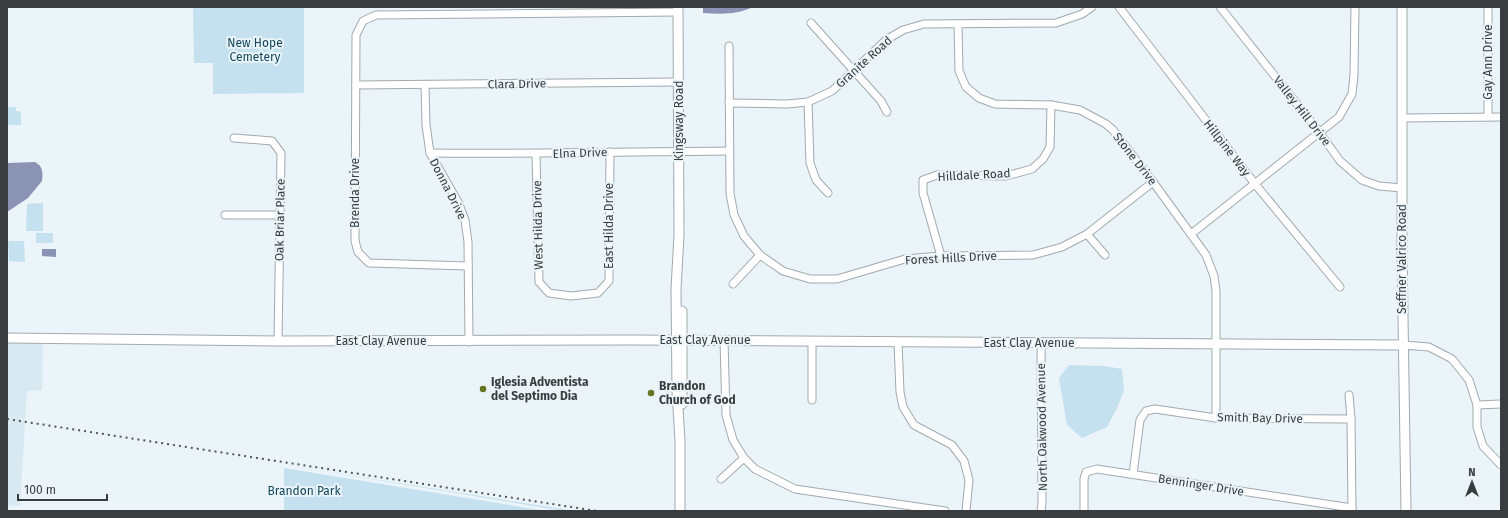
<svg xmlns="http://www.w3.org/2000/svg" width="1508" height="518" font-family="'Fira Sans',sans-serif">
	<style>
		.built { fill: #d8e9f2 }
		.green { fill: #c5e1ef }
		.water { fill: #8b93b4 }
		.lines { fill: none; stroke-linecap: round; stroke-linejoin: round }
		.street-casing { stroke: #a1aaaf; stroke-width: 9 }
		.secondary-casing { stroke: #a1aaaf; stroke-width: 11 }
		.street { stroke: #fff; stroke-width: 7 }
		.secondary { stroke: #fff; stroke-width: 9 }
		.rail { stroke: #505557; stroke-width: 2; stroke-dasharray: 2 4; stroke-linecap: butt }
		.poi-dot { fill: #647421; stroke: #eaf4f9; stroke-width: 1.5 }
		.labels { text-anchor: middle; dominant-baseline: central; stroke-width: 4; stroke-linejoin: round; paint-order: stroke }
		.park-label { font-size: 12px; fill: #13475b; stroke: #eaf4f9 }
		.street-label { font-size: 12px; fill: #393d3f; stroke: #eaf4f9 }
		.poi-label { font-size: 12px; font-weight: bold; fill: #393d3f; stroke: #eaf4f9; text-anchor: start }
	</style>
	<rect width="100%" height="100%" fill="#eaf4f9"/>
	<polygon class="built" points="7,342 43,342 42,390 27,391 20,506 7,505"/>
	<g class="green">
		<polygon points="193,7 304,7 304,93 213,94 213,63 194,63"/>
		<polygon points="8,107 16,107 16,111 19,111 21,113 21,125 8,125"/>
		<polygon points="43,203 43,231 26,231 27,204"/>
		<rect x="36" y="233" width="17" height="10"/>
		<polygon points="8,241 24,241 25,262 9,261"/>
		<polygon points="1069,365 1104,366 1122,369 1124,391 1115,412 1107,427 1082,438 1067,425 1059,378"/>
		<polygon points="286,465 574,511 564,511"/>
		<polygon points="284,468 546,511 284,511"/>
	</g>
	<g class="water">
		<path d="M703 7H753C736 15 721 14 703 13Z"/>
		<path d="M35 162C43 166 43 173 42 181L28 198 7 212V163Z"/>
		<polygon points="42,249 56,249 56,257 42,256"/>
	</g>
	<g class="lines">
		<defs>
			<g id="street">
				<polyline points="1119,7 1255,184 1340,287"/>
				<polyline points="1220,7 1320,133 1340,161 1362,180 1379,186 1402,188"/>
				<polyline points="811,23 881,101 887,112"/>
				<polyline points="958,24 959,71 966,87 979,98 995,104 1051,105 1080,110 1106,124 1113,130 1153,182 1206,255 1214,276 1216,291 1216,418"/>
				<polyline points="729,46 730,193 734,215 744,236 760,255 783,271 810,279 837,279 905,259 941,256 1033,255 1062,247 1087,234 1153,182"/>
				<polyline points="356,85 679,82"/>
				<polyline points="425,85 426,125 430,153 458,202 465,220 468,242 469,342"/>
				<polyline points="808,102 810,163 816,180 828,193"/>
				<polyline points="729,103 787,104 808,102 832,91 886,40 903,30 924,24 1056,23 1082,14 1092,7"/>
				<polyline points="1488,117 1488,7"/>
				<polyline points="1402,118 1501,117"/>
				<polyline points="234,138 272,141 281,153 278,341"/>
				<path d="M430 153C530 154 630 152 729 151"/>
				<polyline points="536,154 539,282 549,293 571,296 598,293 609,281 610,152"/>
				<polyline points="225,215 280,215"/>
				<polyline points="1087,234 1105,255"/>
				<polyline points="1191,234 1339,117 1352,94 1354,75 1355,7"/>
				<polyline points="941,256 923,193 923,180 937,175 1006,176 1032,169 1043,159 1050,147 1051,105"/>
				<polyline points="468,266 369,263 358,252 355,241 356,35 363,21 376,15 678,12"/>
				<polyline points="733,284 760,255"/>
				<polyline points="724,340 726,415 733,440 744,458 755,469 795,489 945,511"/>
				<polyline points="812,341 812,400"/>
				<polyline points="898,342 900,392 903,407 914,425 952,445 964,461 969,480 966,511"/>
				<polyline points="1041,343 1042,503 1041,511"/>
				<polyline points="1403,345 1429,347 1452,359 1469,380 1477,405 1477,427 1483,446 1501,465"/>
				<polyline points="1349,395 1351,419 1352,511"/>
				<polyline points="1477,405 1501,404"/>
				<polyline points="1133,474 1140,420 1146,411 1155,409 1216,418 1351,419"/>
				<polyline points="721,479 744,458"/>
				<polyline points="1084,511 1084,479 1086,472 1097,469 1352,508"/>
			</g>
			<g id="secondary">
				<polyline points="678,7 679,235 676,289 677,391 680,441 680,511"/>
				<polyline points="1402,7 1402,252 1406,511"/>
				<polyline points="7,338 278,341 632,340 1403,345"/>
				<polyline points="682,404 682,311"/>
			</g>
		</defs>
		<use href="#street" class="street-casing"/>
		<use href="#secondary" class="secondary-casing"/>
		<use href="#street" class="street"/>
		<use href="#secondary" class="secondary"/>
		<polyline class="rail" points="7,419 597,511"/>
	</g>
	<g class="poi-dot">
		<circle cx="483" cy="389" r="4"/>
		<circle cx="651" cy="393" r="4"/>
	</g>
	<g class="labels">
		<g class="park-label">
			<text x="255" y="43">New Hope<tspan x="255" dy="14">Cemetery</tspan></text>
			<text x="304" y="491">Brandon Park</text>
		</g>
		<g class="street-label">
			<text transform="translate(864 62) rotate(-42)">Granite Road</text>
			<text transform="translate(1488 62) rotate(-90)">Gay Ann Drive</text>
			<text transform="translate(517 84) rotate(-1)">Clara Drive</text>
			<text transform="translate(1302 111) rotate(52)">Valley Hill Drive</text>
			<text transform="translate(679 121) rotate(-90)">Kingsway Road</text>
			<text transform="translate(1227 148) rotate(52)">Hillpine Way</text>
			<text transform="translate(580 153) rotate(-2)">Elna Drive</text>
			<text transform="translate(1135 159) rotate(52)">Stone Drive</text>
			<text transform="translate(974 175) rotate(-3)">Hilldale Road</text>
			<text transform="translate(448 189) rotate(63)">Donna Drive</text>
			<text transform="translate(355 193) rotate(-90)">Brenda Drive</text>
			<text transform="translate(280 220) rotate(-89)">Oak Briar Place</text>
			<text transform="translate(538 225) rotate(-91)">West Hilda Drive</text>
			<text transform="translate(609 226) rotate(-90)">East Hilda Drive</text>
			<text transform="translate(951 258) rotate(-3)">Forest Hills Drive</text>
			<text transform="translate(1402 259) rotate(-90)">Seffner Valrico Road</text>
			<text x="705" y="340">East Clay Avenue</text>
			<text x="381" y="341">East Clay Avenue</text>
			<text x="1029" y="343">East Clay Avenue</text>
			<text transform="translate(1260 418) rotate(1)">Smith Bay Drive</text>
			<text transform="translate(1042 427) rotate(-91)">North Oakwood Avenue</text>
			<text transform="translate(1201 485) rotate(9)">Benninger Drive</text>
		</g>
		<g class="poi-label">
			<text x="491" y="382">Iglesia Adventista<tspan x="491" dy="14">del Septimo Dia</tspan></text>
			<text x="659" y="386">Brandon<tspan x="659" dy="14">Church of God</tspan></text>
		</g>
	</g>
	<rect width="1508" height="518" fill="none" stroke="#393d3f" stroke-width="16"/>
	<g transform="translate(1472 482)" stroke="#eaf4f9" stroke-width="3" paint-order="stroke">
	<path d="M0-3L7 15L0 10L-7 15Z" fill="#393d3f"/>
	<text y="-6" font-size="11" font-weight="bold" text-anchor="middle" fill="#393d3f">N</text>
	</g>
	<path d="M18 494v6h89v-6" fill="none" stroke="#393d3f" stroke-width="2"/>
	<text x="24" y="494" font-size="12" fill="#393d3f" stroke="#eaf4f9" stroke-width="3" paint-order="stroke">100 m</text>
</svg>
